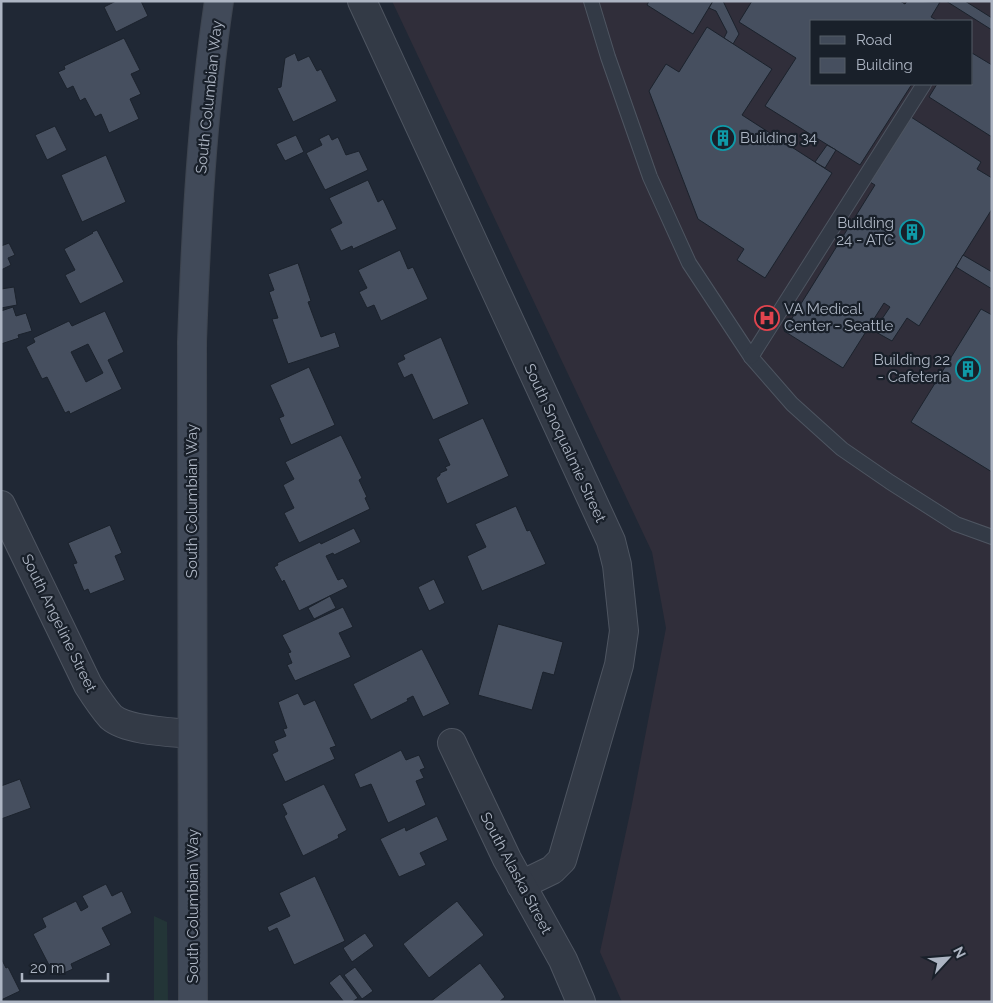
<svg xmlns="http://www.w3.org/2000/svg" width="993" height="1003" font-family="Raleway,sans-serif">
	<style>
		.medical { fill: #302e3a; fill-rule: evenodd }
		.green { fill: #233537 }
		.building { fill: #464f5f; stroke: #1b222c; fill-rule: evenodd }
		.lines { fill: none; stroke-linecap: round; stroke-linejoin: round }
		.service-casing { stroke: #4e5561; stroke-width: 16 }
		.minor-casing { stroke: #4e5561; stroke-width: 30 }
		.secondary-casing { stroke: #3d444f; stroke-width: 30 }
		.service { stroke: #333a46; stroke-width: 14 }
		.minor { stroke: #333a46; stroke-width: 28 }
		.secondary { stroke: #414a59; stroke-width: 28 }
		.labels { text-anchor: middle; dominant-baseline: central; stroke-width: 4.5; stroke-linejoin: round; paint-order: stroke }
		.street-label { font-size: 15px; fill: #adb5c3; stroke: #19202a }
		.poi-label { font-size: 15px; fill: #adb5c3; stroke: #19202a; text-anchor: start }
	</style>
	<rect width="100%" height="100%" fill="#202835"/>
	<path class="medical" d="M392 1H992V1002H622L600 952 632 804 666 628 652 552ZM812 21H972V84H812Z"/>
	<polygon class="green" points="154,916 167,922 168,1002 154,1002"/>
	<g class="building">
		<polygon points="116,1 141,1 148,16 116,32 104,7"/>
		<polygon points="649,1 713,1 693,34 647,5"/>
		<polygon points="713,1 723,1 739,34 733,44 724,38 727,32 716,11 709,8"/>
		<polygon points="752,1 900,1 905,4 907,1 940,2 931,17 938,21 812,21 812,84 912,84 860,165 765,106 796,58 739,22"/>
		<polygon points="946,1 965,1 992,18 992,30"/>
		<polygon points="707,27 772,69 742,115 832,173 765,278 737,260 744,249 698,219 649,91 666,64 679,72"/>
		<polygon points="124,38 140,70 131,74 141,94 130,99 139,119 109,133 101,114 95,117 85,98 80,101 73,86 67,89 58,72 65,69 64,66"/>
		<polygon points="295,53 298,61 309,56 317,71 321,69 337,101 293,122 277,88 281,87 285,58"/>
		<polygon points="972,53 992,65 992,137 929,97 937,84 972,84"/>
		<polygon points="911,117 981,162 977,169 992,178 992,209 919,326 907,318 892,341 874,331 890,307 884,303 843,368 784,331 875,185 870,182"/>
		<polygon points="55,126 67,150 47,160 35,135"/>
		<polygon points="329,134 332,140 338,137 346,155 359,151 368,170 325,190 306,153 322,145 319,139"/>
		<polygon points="296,135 304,152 285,161 276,144"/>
		<polygon points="827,145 836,150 825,168 815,162"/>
		<polygon points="106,155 126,202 82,222 61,175"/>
		<polygon points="368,180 378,202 383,199 397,229 353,249 352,246 341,251 330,229 342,223 329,198"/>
		<polygon points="97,230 124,282 80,304 65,275 75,270 64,249 93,233 92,232"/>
		<polygon points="9,243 15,255 8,258 11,265 1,270 1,246"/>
		<polygon points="400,250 408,269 413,267 428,299 381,321 374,305 367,308 359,292 367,288 358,270"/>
		<polygon points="963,255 992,272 992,289 956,267"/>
		<polygon points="298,263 311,301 308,302 321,337 335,332 340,347 288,364 272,319 278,318 269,292 274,290 268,274"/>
		<polygon points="14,287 17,305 1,308 1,289"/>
		<polygon points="13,307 16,316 26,313 32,331 18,335 19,338 1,344 1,311"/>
		<polygon points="981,309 992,315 992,472 911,422"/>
		<path d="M105 311 124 352 108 360 122 389 70 414 69 411 65 413 47 377 42 379 26 347 35 342 33 338 69 321 72 326ZM88 344 103 373 86 382 71 352Z"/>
		<polygon points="441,337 469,404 433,420 412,374 404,378 397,363 405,359 403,355"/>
		<polygon points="309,367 335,425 291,445 279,418 284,416 270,385"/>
		<polygon points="483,418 509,476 447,504 436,478 440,475 440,473 447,470 445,467 450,465 438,439"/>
		<polygon points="341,435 362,478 359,480 367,497 365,498 370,509 299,543 284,513 294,508 283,485 294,479 285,462"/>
		<polygon points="516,506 527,531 530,530 546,564 482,591 467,556 486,547 475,524"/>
		<polygon points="110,525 122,553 115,556 125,580 90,594 88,589 84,591 73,564 77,563 68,543"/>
		<polygon points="354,528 361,542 334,555 333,553 326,556 338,580 343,578 348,587 299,611 284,580 282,582 274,567 278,565 277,563 320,542 321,544"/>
		<polygon points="434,579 445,603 429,611 418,587"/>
		<polygon points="330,596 336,608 314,619 308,608"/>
		<polygon points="343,607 353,627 339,633 351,657 295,681 287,665 292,663 288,653 291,652 282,635"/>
		<polygon points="498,624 563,642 554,675 543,672 532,710 478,695"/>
		<polygon points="422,649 450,704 423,717 413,696 407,699 408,701 371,720 353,684"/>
		<polygon points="298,693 304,705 315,700 336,746 330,748 335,759 285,782 272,754 278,751 274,741 286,736 283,729 287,728 278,702"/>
		<polygon points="401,750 406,760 419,755 425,768 420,770 424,778 416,781 426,805 388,823 371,784 360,788 354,774"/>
		<polygon points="20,779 31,808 1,819 1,786"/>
		<polygon points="324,784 347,830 338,835 339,838 303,856 284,816 287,814 282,804"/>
		<polygon points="437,816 448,840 420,853 426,865 399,877 380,839 405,827 406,831"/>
		<polygon points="315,876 345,941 294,965 277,928 269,932 267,927 290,916 279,893"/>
		<polygon points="106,884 112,896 122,891 132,913 102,928 111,945 71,964 73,969 57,976 51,964 49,965 33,934 46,927 42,918 76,901 81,911 88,907 82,896"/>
		<polygon points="457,901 484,935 429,978 403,944"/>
		<polygon points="365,933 374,946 352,962 343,948"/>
		<polygon points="1,958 6,968 8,967 20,991 1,1000"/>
		<polygon points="480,963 505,997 499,1002 430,1002"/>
		<polygon points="355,967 373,991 362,999 344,975"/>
		<polygon points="340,974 358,998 352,1002 344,1002 329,983"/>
	</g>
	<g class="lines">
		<defs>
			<g id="service">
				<polyline points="591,1 608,57 650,177 689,263 751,357 792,404 842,449 890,482 956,524 992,537"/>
				<polyline points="751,357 924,84"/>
			</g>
			<g id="minor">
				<polyline points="362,1 611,541 617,565 624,631 619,665 562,860 552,870 521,885"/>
				<path d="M1 505 88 685C95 696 102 707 111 717 127 731 171 732 192 734"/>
				<polyline points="452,743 507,859 563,960 581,1002"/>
			</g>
			<path id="secondary" d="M193 1002 192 342C196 228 202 114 219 1"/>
		</defs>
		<use href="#service" class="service-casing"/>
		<use href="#minor" class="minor-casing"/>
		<use href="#secondary" class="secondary-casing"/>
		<use href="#service" class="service"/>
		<use href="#minor" class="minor"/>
		<use href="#secondary" class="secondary"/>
	</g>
	<defs>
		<symbol id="building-ring" viewBox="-11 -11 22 22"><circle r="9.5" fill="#19202a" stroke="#0f9aa8" stroke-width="1.5"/><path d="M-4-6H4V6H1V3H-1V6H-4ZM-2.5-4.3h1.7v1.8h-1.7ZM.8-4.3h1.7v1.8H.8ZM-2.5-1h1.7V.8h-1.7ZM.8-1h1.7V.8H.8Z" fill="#0f9aa8"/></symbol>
		<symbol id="hospital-ring" viewBox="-11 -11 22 22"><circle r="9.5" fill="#19202a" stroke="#e0444e" stroke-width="1.5"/><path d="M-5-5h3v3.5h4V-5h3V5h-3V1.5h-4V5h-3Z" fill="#e0444e"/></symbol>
	</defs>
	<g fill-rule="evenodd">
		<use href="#building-ring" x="709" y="124" width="28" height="28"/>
		<use href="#building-ring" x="898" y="218" width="28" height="28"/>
		<use href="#hospital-ring" x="753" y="304" width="28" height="28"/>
		<use href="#building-ring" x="954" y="355" width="28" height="28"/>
	</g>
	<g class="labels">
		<g class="street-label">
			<text transform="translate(209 97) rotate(-84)">South Columbian Way</text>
			<text transform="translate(565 443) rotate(65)">South Snoqualmie Street</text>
			<text transform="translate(192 501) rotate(-90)">South Columbian Way</text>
			<text transform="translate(59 623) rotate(64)">South Angeline Street</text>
			<text transform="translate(516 873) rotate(62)">South Alaska Street</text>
			<text transform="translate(193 906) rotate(-90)">South Columbian Way</text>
		</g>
		<g class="poi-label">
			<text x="740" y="138">Building 34</text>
			<text x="894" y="223" text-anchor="end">Building<tspan x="894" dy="17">24 - ATC</tspan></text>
			<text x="784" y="309">VA Medical<tspan x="784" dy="17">Center - Seattle</tspan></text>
			<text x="950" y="360" text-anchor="end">Building 22<tspan x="950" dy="17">- Cafeteria</tspan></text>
		</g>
	</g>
	<rect width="993" height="1003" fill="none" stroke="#adb5c3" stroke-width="5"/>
	<rect x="810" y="20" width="162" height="65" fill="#19202a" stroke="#545c67"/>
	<rect x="820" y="36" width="25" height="8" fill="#414a59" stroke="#545c67"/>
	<text x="856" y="45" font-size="15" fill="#adb5c3">Road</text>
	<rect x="820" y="58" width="25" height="15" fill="#464f5f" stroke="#545c67"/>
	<text x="856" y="70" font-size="15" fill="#adb5c3">Building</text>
	<g transform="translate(948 958) rotate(64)" stroke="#19202a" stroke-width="4" paint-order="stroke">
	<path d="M0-4L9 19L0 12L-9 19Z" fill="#adb5c3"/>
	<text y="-8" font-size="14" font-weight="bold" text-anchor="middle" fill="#adb5c3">N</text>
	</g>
	<path d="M22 973v8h86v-8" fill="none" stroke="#adb5c3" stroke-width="2.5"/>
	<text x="30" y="973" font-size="15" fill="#adb5c3" stroke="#19202a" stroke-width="4" paint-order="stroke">20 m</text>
</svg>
